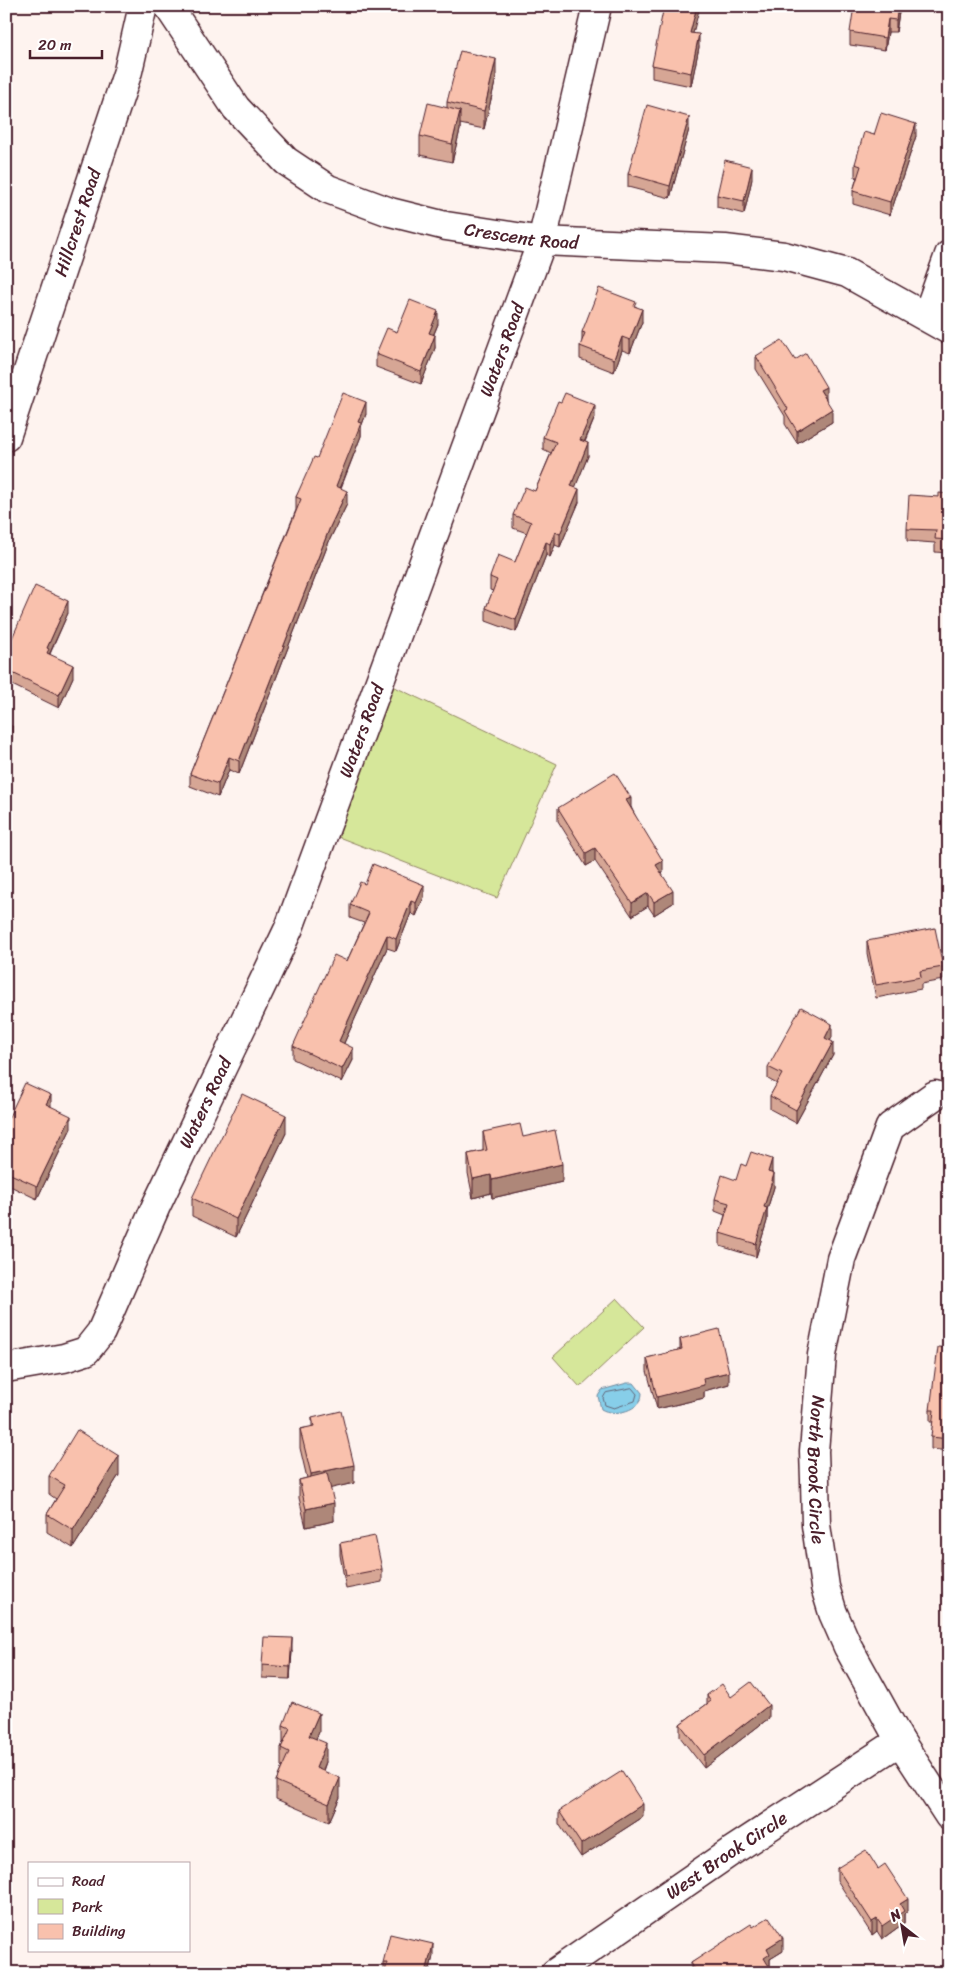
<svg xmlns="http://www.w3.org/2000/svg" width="955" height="1979" font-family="Sriracha,sans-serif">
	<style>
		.green { fill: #d6e79a; stroke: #908362 }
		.water { fill: #87cee9; stroke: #6f889d }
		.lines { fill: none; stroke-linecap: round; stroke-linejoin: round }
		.shore { stroke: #626577; stroke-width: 1 }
		.minor-casing { stroke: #4a1f2b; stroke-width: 31 }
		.minor { stroke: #fff; stroke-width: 28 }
		.wall { fill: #d6a695; stroke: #4a1f2b }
		.shaded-wall { fill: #ae8779; stroke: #4a1f2b }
		.building { fill: #f9c1ad; stroke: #4a1f2b }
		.labels { text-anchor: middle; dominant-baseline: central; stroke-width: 4; stroke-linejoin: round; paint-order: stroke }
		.street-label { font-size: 18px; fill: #4a1f2b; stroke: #fff }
	</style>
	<rect width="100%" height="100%" fill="#fef3ef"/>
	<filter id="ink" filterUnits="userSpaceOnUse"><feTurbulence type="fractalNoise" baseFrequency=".02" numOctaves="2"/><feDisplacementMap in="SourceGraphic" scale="10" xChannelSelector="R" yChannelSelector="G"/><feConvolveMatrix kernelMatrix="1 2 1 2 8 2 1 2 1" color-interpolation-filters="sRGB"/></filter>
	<g filter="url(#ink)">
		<g class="green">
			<polygon points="380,680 557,764 497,898 315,828"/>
			<polygon points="617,1298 644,1327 580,1387 553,1357"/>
		</g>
		<path class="water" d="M627 1383H634L642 1393C642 1411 614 1417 601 1409L598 1396 602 1390Z"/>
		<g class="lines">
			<polygon class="shore" points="632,1388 637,1394 635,1401 614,1408 605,1405 603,1398 606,1393"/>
			<defs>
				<g id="minor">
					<path id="s1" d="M168 6 236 108 286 161 328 189 390 212 446 226 542 241 725 249 784 256 847 273 949 330"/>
					<polyline points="927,316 949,255"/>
					<path id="s2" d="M6 437 128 71 143 6"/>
					<path id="s3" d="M935 1095 890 1127 841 1259 822 1355 814 1451 815 1480 816 1525 825 1587 833 1613 848 1647 900 1741 949 1816"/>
					<path id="s4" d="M6 1368 64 1358 86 1351 101 1332 156 1206 289 928 542 241 597 6"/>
					<path id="s5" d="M555 1973 729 1853 900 1741"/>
				</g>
			</defs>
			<use href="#minor" class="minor-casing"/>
			<use href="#minor" class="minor"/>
		</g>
		<g class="wall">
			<polygon points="900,6 896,32 888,32 885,50 850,45 850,32"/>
			<polygon points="693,33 699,47 691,86 652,78 652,65"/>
			<polygon points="496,78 484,129 460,124 460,130 452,162 420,155 420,136 447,108 447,102"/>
			<polygon points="689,129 670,198 628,187 628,174"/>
			<polygon points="874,135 916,136 890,215 853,204 853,191 857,177 855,177 855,164"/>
			<polygon points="752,179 744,214 717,207 717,195"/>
			<polygon points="636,306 642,322 630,353 622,350 614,372 580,359 580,346 582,342 582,332"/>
			<polygon points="438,324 434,334 435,348 421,384 376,367 376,354 397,332"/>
			<polygon points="756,356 795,360 826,399 832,422 797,443 785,424 785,416 756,369"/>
			<polygon points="366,414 361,427 361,436 341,488 347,504 330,539 239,774 229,770 218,797 190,786 190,774 296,510 296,497 317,458"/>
			<polygon points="595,417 585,442 588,456 575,487 579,502 560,547 555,545 550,557 546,555 516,632 486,621 486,608 493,591 490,590 490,577 515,562 527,533 513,528 513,515 535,491 551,453 543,449 543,437"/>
			<polygon points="949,494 949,553 935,552 935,543 907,541 907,529 939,497"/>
			<polygon points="68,613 50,654 73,677 59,708 6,682 6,652"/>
			<polygon points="631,807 663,873 662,874 673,903 654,915 648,906 632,916 595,861 586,866 558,821 558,808"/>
			<polygon points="424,897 416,916 411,913 396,951 387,948 344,1043 353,1060 342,1082 293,1059 293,1046 347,961 364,923 350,918 350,905"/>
			<polygon points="867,941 943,967 943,980 921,984 921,989 876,998 867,953"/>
			<polygon points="832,1037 830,1041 833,1055 796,1123 770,1109 770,1096 777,1084 768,1079 768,1067"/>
			<polygon points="51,1106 71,1128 37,1199 6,1184 6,1123"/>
			<polygon points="483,1132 523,1137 562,1182 492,1198 491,1193 473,1198 468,1173 468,1154 483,1151"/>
			<polygon points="286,1133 236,1237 192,1216 192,1198"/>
			<polygon points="772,1172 772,1173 774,1187 767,1210 767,1221 756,1257 720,1246 720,1233 725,1215 715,1211 715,1199 736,1180"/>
			<polygon points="680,1339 729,1384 704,1391 704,1398 657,1409 647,1371 647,1358 680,1350"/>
			<polygon points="949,1348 949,1451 931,1449 931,1437 933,1422 930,1422 930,1410"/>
			<polygon points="312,1418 354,1483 330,1488 334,1521 306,1527 299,1498 299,1480 307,1478 300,1448 300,1429 312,1427"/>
			<polygon points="119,1475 73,1548 47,1532 47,1514 56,1499 49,1494 49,1476"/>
			<polygon points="340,1543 382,1569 382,1582 346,1589 340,1555"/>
			<polygon points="949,1557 949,1600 941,1571 941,1559"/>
			<polygon points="292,1651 290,1679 262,1678 262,1665"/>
			<polygon points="707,1695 731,1697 769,1718 704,1768 680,1737 680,1724 707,1704"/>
			<polygon points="283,1725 319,1732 316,1739 326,1762 323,1771 340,1797 329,1822 276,1799 276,1781 282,1767 281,1767 281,1748 283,1743"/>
			<polygon points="559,1811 643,1817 581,1857 559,1824"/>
			<polygon points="837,1868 878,1869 908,1911 904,1914 904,1923 882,1939 877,1931 872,1935 837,1880"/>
			<polygon points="753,1927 783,1951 770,1959 770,1967 773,1973 691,1973 691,1963"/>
			<polygon points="433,1956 429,1973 383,1973 383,1963"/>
		</g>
		<g class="shaded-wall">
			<polygon points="697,6 700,6 690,45 690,33"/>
			<polygon points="898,6 900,6 896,32 896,20"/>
			<polygon points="888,19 888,32 885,50 885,38"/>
			<polygon points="699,34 699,47 691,86 691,73"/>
			<polygon points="496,59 496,78 484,129 484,111"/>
			<polygon points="460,111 460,130 452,162 452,144"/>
			<polygon points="689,117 689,129 670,198 670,186"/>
			<polygon points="916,124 916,136 890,215 890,202"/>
			<polygon points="752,167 752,179 744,214 744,201"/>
			<polygon points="642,309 642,322 630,353 630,340"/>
			<polygon points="438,311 438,324 429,345 429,333"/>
			<polygon points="435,335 435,348 421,384 421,372"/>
			<polygon points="622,337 622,350 614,372 614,359"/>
			<polygon points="826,387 826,399 820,390"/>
			<polygon points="366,402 366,414 361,427 361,436 336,499 336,486 358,422"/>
			<polygon points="595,405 595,417 580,452 580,440"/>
			<polygon points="832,409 832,422 797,443 797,431"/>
			<polygon points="588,443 588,456 571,498 571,486"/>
			<polygon points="579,489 579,502 560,547 560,534"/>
			<polygon points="347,491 347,504 330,539 239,774 239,761 330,527"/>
			<polygon points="555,532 555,545 550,557 550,544"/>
			<polygon points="546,542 546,555 516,632 516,620"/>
			<polygon points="68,601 68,613 49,655 47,666 47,648"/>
			<polygon points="73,665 73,677 59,708 59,695"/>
			<polygon points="12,726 12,739 6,751 6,738"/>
			<polygon points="229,757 229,770 218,797 218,784"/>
			<polygon points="631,798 631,810 626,800"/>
			<polygon points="595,848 595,861 586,866 586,853"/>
			<polygon points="663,861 663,873 656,877 656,865"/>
			<polygon points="424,885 424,897 416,916 416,903"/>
			<polygon points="673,891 673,903 654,915 654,902"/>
			<polygon points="648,893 648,906 632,916 632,903"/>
			<polygon points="411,901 411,913 396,951 396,939"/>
			<polygon points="387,935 387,948 339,1054 339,1041"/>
			<polygon points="832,1024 832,1037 825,1051 825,1038"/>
			<polygon points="833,1042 833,1055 796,1123 796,1110"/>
			<polygon points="353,1048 353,1060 342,1082 342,1069"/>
			<polygon points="51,1095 51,1107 46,1104"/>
			<polygon points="286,1115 286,1133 236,1237 236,1219"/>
			<polygon points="71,1116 71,1128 37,1199 37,1186"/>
			<polygon points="772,1159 772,1172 768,1185 768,1172"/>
			<polygon points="562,1164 562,1182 492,1198 492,1180"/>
			<polygon points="774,1174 774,1187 767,1210 767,1221 756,1257 756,1244 764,1207"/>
			<polygon points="491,1175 491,1193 473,1198 473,1179"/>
			<polygon points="729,1372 729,1384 704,1391 704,1398 657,1409 657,1397 703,1378"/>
			<polygon points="119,1456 119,1475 73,1548 73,1530"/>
			<polygon points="354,1465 354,1483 311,1493 311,1474"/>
			<polygon points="334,1503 334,1521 306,1527 306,1509"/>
			<polygon points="292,1638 292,1651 290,1679 290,1667"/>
			<polygon points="769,1705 769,1718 704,1768 704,1755"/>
			<polygon points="319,1713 319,1732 309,1755 309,1736"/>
			<polygon points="326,1743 326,1762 316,1787 316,1768"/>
			<polygon points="340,1778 340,1797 329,1822 329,1804"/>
			<polygon points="643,1804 643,1817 581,1857 581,1844"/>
			<polygon points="908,1899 908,1911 904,1914 904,1923 882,1939 882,1926 900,1904"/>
			<polygon points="877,1919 877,1931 872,1935 872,1922"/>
			<polygon points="783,1938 783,1951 770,1959 770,1967 764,1971 764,1958 767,1948"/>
			<polygon points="433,1944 433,1956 429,1973 426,1973"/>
		</g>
		<g class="building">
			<polygon points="664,6 697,6 690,33 699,34 691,73 652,65"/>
			<polygon points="854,6 898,6 896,20 888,19 885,38 850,32"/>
			<polygon points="460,51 496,59 484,111 447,102"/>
			<polygon points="428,103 460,111 452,144 420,136"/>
			<polygon points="647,105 689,117 670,186 628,174"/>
			<polygon points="881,113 916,124 890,202 853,191 861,166 855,164 864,132 874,135"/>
			<polygon points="725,160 752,167 744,201 717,195"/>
			<polygon points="599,288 636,302 634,306 642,309 630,340 622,337 614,359 580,346 585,333 582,332"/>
			<polygon points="410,300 438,311 429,333 435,335 421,372 376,354 387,328 397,332"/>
			<polygon points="782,340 795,360 806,353 826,387 820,390 832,409 797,431 785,411 788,409 756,356"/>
			<polygon points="343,393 366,402 358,422 361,423 336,486 347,491 330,527 239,761 229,757 218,784 190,774 301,499 296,497 314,457 317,458"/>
			<polygon points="565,393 595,405 580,440 588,443 571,486 579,489 560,534 555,532 550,544 546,542 516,620 486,608 497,580 490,577 498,555 515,562 531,522 513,515 525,487 535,491 556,442 543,437 558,401 561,402"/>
			<polygon points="939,493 949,494 949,540 935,539 936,530 907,529 909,495 939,497"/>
			<polygon points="35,586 68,601 47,648 49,649 47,653 73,665 59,695 6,670 6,652"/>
			<polygon points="6,723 12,726 6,738"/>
			<polygon points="615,773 631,798 626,800 663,861 656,865 673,891 654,902 648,893 632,903 595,848 586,853 558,808"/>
			<polygon points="373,864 424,885 416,903 411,901 396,939 387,935 339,1041 353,1048 342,1069 293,1046 334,955 347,961 369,913 350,905 360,882 365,884"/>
			<polygon points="935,928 943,967 920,971 921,977 876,985 867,941"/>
			<polygon points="801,1007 832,1024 825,1038 833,1042 796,1110 770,1096 782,1074 768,1067"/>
			<polygon points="25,1083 51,1095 46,1104 71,1116 37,1186 6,1172 6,1123"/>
			<polygon points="242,1094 286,1115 236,1219 192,1198"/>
			<polygon points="520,1124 523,1137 555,1130 562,1164 492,1180 491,1175 473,1179 468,1154 487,1150 483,1132"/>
			<polygon points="751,1152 772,1159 768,1172 774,1174 764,1207 767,1208 756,1244 720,1233 729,1203 715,1199 722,1175 736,1180 741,1164 746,1166"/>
			<polygon points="719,1329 729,1372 703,1378 704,1385 657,1397 647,1358 682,1349 680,1339"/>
			<polygon points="938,1347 949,1348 949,1439 931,1437 934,1410 930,1410"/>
			<polygon points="341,1411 354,1465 311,1474 300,1429 314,1426 312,1418"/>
			<polygon points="77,1430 119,1456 73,1530 47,1514 65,1485 49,1476"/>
			<polygon points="327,1473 334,1503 306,1509 299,1480"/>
			<polygon points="375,1536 382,1569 346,1576 340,1543"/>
			<polygon points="949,1557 949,1588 941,1559"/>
			<polygon points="264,1637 292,1638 290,1667 262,1665"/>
			<polygon points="751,1682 769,1705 704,1755 680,1724 711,1701 707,1695 722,1684 731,1697"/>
			<polygon points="292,1702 319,1713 309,1736 326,1743 316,1768 340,1778 329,1804 276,1781 289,1752 281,1748 290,1728 283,1725"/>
			<polygon points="622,1771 643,1804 581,1844 559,1811"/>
			<polygon points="866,1850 878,1869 885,1864 908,1899 900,1904 904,1911 882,1926 877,1919 872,1922 837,1868"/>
			<polygon points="769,1917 783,1938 767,1948 770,1954 764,1958 773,1973 738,1973 737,1971 735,1973 697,1973 691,1963 751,1924 753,1927"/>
			<polygon points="390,1934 433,1944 426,1973 385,1973 387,1963 383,1963"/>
		</g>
	</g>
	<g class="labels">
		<g class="street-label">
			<text stroke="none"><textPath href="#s2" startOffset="226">Hillcrest Road</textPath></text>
			<text stroke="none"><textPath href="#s1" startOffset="446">Crescent Road</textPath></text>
			<text stroke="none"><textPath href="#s4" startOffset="1168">Waters Road</textPath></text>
			<text stroke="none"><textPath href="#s4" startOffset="762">Waters Road</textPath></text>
			<text stroke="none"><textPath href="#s4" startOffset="358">Waters Road</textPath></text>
			<text stroke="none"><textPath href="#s3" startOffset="409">North Brook Circle</textPath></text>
			<text stroke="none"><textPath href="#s5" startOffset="208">West Brook Circle</textPath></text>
		</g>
	</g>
	<rect width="955" height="1979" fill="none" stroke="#fff" stroke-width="25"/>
	<rect x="12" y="12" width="930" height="1954" fill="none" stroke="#4a1f2b" stroke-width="2" filter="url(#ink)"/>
	<rect x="28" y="1862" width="162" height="90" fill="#ffffff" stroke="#b7a5aa"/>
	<rect x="38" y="1878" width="25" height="8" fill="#ffffff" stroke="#b7a5aa"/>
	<text x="72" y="1886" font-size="15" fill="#4a1f2b">Road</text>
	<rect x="38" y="1899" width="25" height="15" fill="#d6e79a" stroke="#b7a5aa"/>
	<text x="72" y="1912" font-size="15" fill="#4a1f2b">Park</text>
	<rect x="38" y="1924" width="25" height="15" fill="#f9c1ad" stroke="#b7a5aa"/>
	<text x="72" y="1936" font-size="15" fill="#4a1f2b">Building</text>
	<g transform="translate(902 1926) rotate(329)" stroke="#ffffff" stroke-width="4" paint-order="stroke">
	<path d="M0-4L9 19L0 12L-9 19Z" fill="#4a1f2b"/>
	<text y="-8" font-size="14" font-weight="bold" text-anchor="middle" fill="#4a1f2b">N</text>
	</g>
	<path d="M30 50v8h72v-8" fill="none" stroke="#4a1f2b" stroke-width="2.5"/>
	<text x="38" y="50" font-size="15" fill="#4a1f2b" stroke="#ffffff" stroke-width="4" paint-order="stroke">20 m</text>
</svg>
